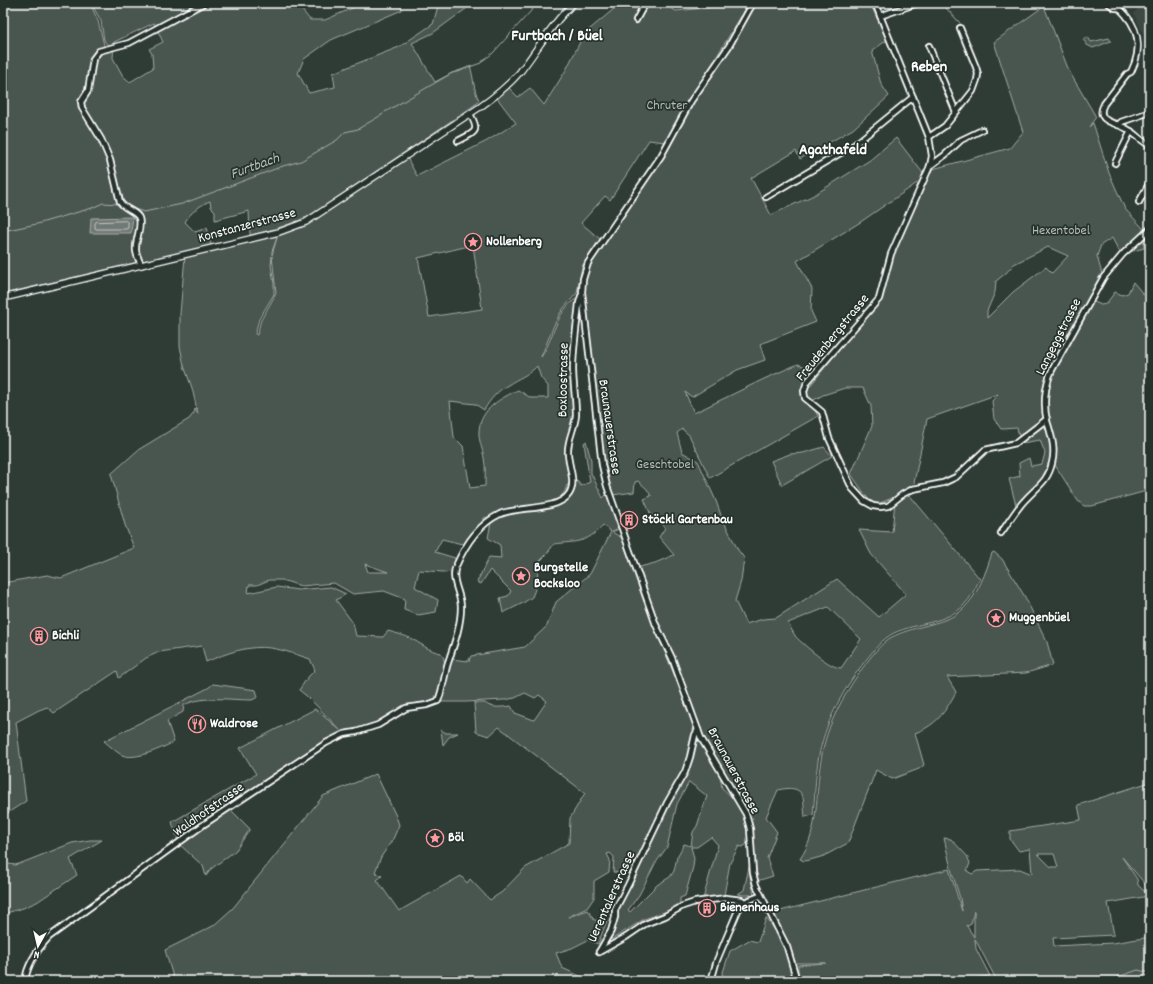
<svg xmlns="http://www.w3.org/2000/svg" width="1153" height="984" font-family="Dekko,sans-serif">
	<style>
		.built { fill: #3c4842 }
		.green { fill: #4a544f; stroke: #a4aaa7; fill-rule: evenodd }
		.water { fill: #707975; stroke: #a9afac }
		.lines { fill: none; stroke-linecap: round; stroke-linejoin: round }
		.shore { stroke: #c6c9c8; stroke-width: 1 }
		.stream { stroke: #a9afac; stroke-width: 1 }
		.minor-casing { stroke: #fff; stroke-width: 8 }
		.major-casing { stroke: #fff; stroke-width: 8 }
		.minor { stroke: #26332d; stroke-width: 4.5 }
		.major { stroke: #26332d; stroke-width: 5.5 }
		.labels { text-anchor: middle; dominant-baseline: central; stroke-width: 3.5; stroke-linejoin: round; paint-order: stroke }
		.park-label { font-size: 14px; fill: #b7bbb9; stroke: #26332d }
		.street-label { font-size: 14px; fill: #fff; stroke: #26332d }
		.poi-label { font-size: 14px; font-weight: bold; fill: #fff; stroke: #26332d; text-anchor: start }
		.water-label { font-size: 15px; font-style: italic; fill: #b8bcba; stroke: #26332d }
		.quarter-label { font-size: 16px; font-weight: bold; fill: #fff; stroke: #26332d }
	</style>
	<rect width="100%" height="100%" fill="#2f3b35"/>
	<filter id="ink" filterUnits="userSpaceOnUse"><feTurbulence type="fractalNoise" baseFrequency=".025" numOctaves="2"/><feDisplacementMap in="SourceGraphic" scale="8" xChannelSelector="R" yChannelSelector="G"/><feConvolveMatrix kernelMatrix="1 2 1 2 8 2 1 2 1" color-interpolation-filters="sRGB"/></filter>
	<g filter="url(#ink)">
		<polygon class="built" points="1144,7 1150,21 1150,32 1143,34 1134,13 1138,8"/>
		<g class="green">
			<path d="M3 3H90L98 21 104 45 100 51 109 48 104 40 101 21 91 3H301L302 10 310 20H325L364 3H400L402 10 331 40 304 59 298 73 309 93 335 87 333 73 399 47 433 24 438 6 437 3H474L433 33 412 43 435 82 452 73 461 71 470 66C474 77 473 89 479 100L477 103 463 113 314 213C294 224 273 230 250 235L249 211 215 220V211L211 207 210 201C200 205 190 213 185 222L195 232 204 229 207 227 211 245 11 292 3 293ZM154 23 163 42 149 49 152 54 153 68 130 82 123 76 113 58 114 42Z"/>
			<path d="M621 3H661L676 11 749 3 665 142 649 140 610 200 605 196 581 223 600 239 582 266 577 293 562 310 554 325 541 357C554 339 555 312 577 298L572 362 574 418 567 445 570 479 578 482 581 486 590 482 584 443 586 441 591 460V473L603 498 607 494 618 525 617 530 612 532 622 538 644 602 686 703 693 725V743L695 736 698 735 720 775 722 788C735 798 748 819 748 835 748 838 747 842 746 845L742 847 739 846 730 863 724 895 703 899 718 845 711 837 697 847H691L694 858 693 867 685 896 680 898V907L644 919 611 940 615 910 635 876 691 758 633 874 613 872 614 857 610 853 607 854 610 860 609 872 594 881V898L587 908 568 917 588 910 594 920 607 921 598 944 588 940 572 948 556 953 562 968 591 981H168L173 977 165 950 213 926 233 908 323 796 376 774 396 816 399 825 393 839 381 857 375 872 382 876 377 880 399 911 461 876 467 883 470 879 490 900 502 892 525 868 569 843 570 818 585 793 499 727 489 736 476 732 474 703H485C492 709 503 707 511 706L515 713 534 720 547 701 539 695 535 698 525 693 515 698 504 700 466 702H426L406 708 378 725 344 734 265 785 202 828 231 810 250 829 236 850 211 869 206 876 203 866 179 844 172 822 256 774 240 748 315 709 340 730 309 698 299 690 308 677 315 670 310 659C298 655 284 650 271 648 249 645 226 653 206 662L202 646 159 652 146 658 119 678 117 671 54 713 47 707 39 710 16 722 26 801 3 816V583L47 575 61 578 134 548 125 525 111 474 138 450 189 419 194 413 195 409 198 414 192 388 184 366 180 346V314L185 256 274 235 277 238 272 251V255L278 234 308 223 327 212 406 156 417 176 487 141 516 123 497 98 509 88 518 97 530 88 544 105 566 70 584 34ZM473 245 482 309 429 317 418 258ZM272 256 276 292 273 299 261 320 257 335 255 334 259 319 274 294V284L271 265ZM537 366 541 378 548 386V398H531L518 390C501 398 480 409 479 431 478 439 483 450 484 458 486 468 485 477 485 486L470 488 463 446 454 437 450 401 475 404 484 410C490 400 497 391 508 385 518 378 529 375 537 366ZM567 485 573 488 571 496 564 502 559 499 565 491ZM543 504V508C524 510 507 512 491 522L488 538 500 545 501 558 489 557 477 582 481 584 490 570 511 591 508 596 500 598 503 613 523 603 532 597 536 587 539 562 546 555 554 544C577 541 586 544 603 525L611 532 590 574 556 602 547 626 525 647 471 656 469 660 470 661H469L450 659 445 666 444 659 441 653C429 651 420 643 410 638 403 635 395 633 388 631L383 637 356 636 353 623 336 600 346 594 331 587 298 590 277 587 248 593 249 585H257L269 580H282L301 586 334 583 353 594 384 591 405 599 404 610 418 615 436 612 438 600 415 587 419 570 455 573V558L435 552 442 539 462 544 466 548 484 518 526 505 525 507ZM365 564 388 572H368ZM689 782 707 796 697 826 693 832 691 846 684 844 677 857 674 871 670 877 657 885 630 912 628 910 639 895 655 864 667 847 677 804Z"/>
			<path d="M753 3H870L887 40 872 51 881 84 889 96 853 129 800 159 796 151 751 178 771 215 814 195 870 160 896 138 922 172 924 178 929 170 1010 148 1023 132 994 42 1044 6 1069 71 1096 117 1089 127 1093 123 1109 173 1125 209 1143 228 1144 248 1130 252 1119 251 1112 238 1101 245 1097 256 1103 278 1090 300 1101 305 1106 304 1115 292 1122 295 1128 293 1133 282 1144 295 1150 289V490L1092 506H1084L1078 501 1053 462 1048 475 1017 509 1009 479 1020 476 1019 463 1029 458 1031 466 1042 464 1045 453 1040 440 1022 443 1020 440 1017 428 1001 429 994 419 992 401 998 394 927 419 914 483 907 492 980 579C975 588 971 598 964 605 948 623 916 623 894 633 882 639 874 650 866 660 843 689 824 724 818 761 815 778 815 797 813 815L805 817C804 811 804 801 803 797 799 786 787 788 778 790L766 817 777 832 767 858 773 876 757 881 751 822 753 818H750L744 804 706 744 686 696 636 568 655 563 674 555 659 537 665 528 661 520 657 522 653 515H651L644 499 651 496 647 489 638 481 635 482 634 492 612 495 604 465 584 287 587 271 591 263 662 159 691 105ZM923 179 887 265 878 302 805 392 809 376 813 370 798 364 764 379 694 413 685 392 692 397 737 370 765 360 760 344 816 322 811 311 812 289 797 261 859 223ZM1048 247 1068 256 1052 273 1046 267 1013 292 987 318V311L995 292 996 281 1006 273 1014 264ZM845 388H863L871 406 872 426 851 474 873 506 904 493 895 501 892 532 859 530 871 554 906 594 879 617 837 579 776 618 763 619 746 624 735 601 741 581 744 558 738 550 722 518 716 501 698 461 682 452 677 433 682 429 689 435 710 478 818 416 810 402 823 395ZM828 607 861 639 841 668C830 668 804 645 796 637 793 633 791 628 788 623Z"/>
			<polygon points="1142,3 1150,3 1150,21"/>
			<polygon points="1088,37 1091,42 1109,38 1111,41 1093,48 1087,45 1083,39"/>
			<polygon points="824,447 832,456 782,485 771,461 790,454 803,453"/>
			<path d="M994 552 1002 559 1025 597 1047 642 1053 665 1026 673 947 677 956 692C945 712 937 725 915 733L924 765 919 769 892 779 876 770 848 843 824 856 810 860 804 861 800 859C820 830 815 793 821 760 825 731 838 706 853 682 861 670 878 645 890 638 901 632 913 629 924 626 938 622 953 619 963 609 978 595 986 572 992 553Z"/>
			<path d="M213 684 256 690 258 697 252 700C230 700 204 695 184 705L183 712 167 721 174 742C162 748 135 761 122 755 116 752 110 746 104 741L208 688Z"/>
			<polygon points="441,730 446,733 458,733 449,737 443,745"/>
			<path d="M1150 782V895L1146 888V885L1122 857 1137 879 1138 885 1150 897V915L1147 910 1149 896 1108 903 1114 935 1053 938 1054 946 1113 943 1150 937V981H997L975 939 976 949 990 976 967 979H993L994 981H798V965L826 963H796L782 936 778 921 772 913 949 869 962 911 960 898 951 869 944 838 951 839 967 856 970 863 967 871 972 874 977 871 1020 869 1032 874 1030 849 1019 851 1010 839V831L1081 820 1078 805ZM1038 854H1054L1058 867H1051ZM974 911V937L966 925 968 926 971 924Z"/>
			<polygon points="90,840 102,840 70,859 77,875 37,902 23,908 3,914 3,863 15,865 19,864 72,843"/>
			<polygon points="749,867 754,895 743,895 738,894 744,890"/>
			<path d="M766 918C784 940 788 954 795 981H720L730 951 749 940 758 942Z"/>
		</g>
		<polygon class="water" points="133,217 131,233 90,233 91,218"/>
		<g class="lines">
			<polygon class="shore" points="126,221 128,223 128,228 126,229 96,229 95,228 95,223 96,222"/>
			<g class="stream">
				<polyline points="943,3 946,8 960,23"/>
				<path d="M385 112 452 73 481 63C484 58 489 57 493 53 508 36 523 20 538 3"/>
				<polyline points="128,207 144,212 182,204 283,166 301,161 337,140 345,132 358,129 383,114"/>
				<polyline points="3,231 37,224 92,208 103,203 118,204"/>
				<polyline points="1106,981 1138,970 1150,973"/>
			</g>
			<defs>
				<g id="minor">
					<polyline points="753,3 729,46 691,101 661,156 588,263 583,279 582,292 602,465 607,486 656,625 672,658 701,738 746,814 750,829 753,873 756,885 787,947 797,981"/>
					<polyline points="875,3 929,137 932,156 930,166 891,254 879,299 807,382 804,391 805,398 822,412 829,438 852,488 864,501 873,506 880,507 888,506 903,494 913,489 943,483 956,477 985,450 1016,443 1047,419"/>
					<path d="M1108 3 1115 8H1119C1139 26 1143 48 1131 72L1127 74 1104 104C1094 123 1117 122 1127 129 1135 134 1142 141 1150 146"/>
					<polyline points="880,16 918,3"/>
					<polyline points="636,20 642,9 647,3"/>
					<polyline points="929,46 956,112"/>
					<polyline points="1118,125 1121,122 1150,112"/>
					<polyline points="929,137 945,126 973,91 977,80 978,74 976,67 960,28"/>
					<path d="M458 141C474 132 481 133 470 114"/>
					<polyline points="1115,163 1131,131"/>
					<polyline points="930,166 945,155 961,140 982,130"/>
					<polyline points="766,197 854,145 913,97"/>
					<polyline points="1139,202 1150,182"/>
					<path d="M141 265C139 259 135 254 136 247 136 238 142 227 139 218 136 211 125 210 120 202L110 160 101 139 82 108 81 102 88 91 93 59 99 51 129 43 204 3"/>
					<path d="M1001 533C1009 522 1016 509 1026 499 1038 486 1048 481 1052 463 1056 448 1051 435 1047 421 1043 404 1045 385 1052 370L1103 278 1123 254 1150 229"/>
					<polyline points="599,952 611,931 615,917 615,910 628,885 667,803 685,772 690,757 695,735 698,730"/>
					<polyline points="599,952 626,937 645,924 665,916 683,906 695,902 726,898 742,900 744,902"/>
					<path d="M25 981C27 964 38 949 49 937L203 825 326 743 344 734 356 732 378 725 406 708 427 705 438 701C443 689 444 678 447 666 453 647 461 627 461 607 461 593 450 580 456 566 465 545 479 524 500 514 519 506 558 511 569 494 577 482 568 466 568 453 567 440 575 428 576 415 576 399 573 384 573 369 573 347 577 325 579 303L581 296H582"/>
					<polyline points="711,981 717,960 739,908 744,902 760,896"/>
				</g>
				<path id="major" d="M3 298 279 232 306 222 480 107C494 97 508 86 520 72 538 49 552 23 574 3"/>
			</defs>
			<use href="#minor" class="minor-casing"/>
			<use href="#major" class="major-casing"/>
			<use href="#minor" class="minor"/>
			<use href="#major" class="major"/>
		</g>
	</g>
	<defs>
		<symbol id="sight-ring" viewBox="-11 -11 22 22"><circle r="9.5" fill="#26332d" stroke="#ff9aa2" stroke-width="1.5"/><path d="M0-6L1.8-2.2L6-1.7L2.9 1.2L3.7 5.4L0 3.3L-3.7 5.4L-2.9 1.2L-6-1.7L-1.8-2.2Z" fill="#ff9aa2"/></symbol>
		<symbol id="building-ring" viewBox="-11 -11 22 22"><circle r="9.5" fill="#26332d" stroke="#ff9aa2" stroke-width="1.5"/><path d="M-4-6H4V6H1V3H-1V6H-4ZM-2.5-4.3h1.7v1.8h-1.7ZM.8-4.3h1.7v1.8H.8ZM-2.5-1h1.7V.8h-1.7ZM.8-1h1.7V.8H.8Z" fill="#ff9aa2"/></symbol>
		<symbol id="restaurant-ring" viewBox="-11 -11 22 22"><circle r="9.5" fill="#26332d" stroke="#ff9aa2" stroke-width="1.5"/><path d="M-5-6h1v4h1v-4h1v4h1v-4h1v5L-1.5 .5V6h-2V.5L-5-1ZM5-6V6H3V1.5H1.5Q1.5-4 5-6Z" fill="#ff9aa2"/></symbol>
	</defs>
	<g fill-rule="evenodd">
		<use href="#sight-ring" x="463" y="232" width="20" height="20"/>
		<use href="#building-ring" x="619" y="510" width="20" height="20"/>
		<use href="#sight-ring" x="511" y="566" width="20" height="20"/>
		<use href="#sight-ring" x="986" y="608" width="20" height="20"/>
		<use href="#building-ring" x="29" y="626" width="20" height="20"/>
		<use href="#restaurant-ring" x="187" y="714" width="20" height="20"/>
		<use href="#sight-ring" x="425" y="828" width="20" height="20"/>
		<use href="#building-ring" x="697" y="898" width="20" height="20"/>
	</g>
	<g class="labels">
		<g class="park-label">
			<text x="667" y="106">Chruter</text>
			<text x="1061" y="231">Hexentobel</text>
			<text x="665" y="465">Geschtobel</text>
		</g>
		<g class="street-label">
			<text transform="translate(247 226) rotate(-15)">Konstanzerstrasse</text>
			<text transform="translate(1059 337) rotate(-63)">Langeggstrasse</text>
			<text transform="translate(833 338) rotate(-51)">Freudenbergstrasse</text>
			<text transform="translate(564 380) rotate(-89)">Boxloostrasse</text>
			<text transform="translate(609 427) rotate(82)">Braunauerstrasse</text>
			<text transform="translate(733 771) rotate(62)">Braunauerstrasse</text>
			<text transform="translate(209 810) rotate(-35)">Waldhofstrasse</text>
			<text transform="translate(612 897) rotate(-66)">Uerentalerstrasse</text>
		</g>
		<g class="poi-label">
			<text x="486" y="242">Nollenberg</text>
			<text x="642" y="520">Stöckl Gartenbau</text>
			<text x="534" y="568">Burgstelle<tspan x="534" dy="16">Bocksloo</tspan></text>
			<text x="1009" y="618">Muggenbüel</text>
			<text x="52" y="636">Bichli</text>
			<text x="210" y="724">Waldrose</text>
			<text x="448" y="838">Böl</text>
			<text x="720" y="908">Bienenhaus</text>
		</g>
		<g class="water-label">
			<text transform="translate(255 167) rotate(-20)">Furtbach</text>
		</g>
		<g class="quarter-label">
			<text x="557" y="36">Furtbach / Büel</text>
			<text x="929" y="67">Reben</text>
			<text x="833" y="150">Agathafeld</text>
		</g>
	</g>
	<rect width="1153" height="984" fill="none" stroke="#26332d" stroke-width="16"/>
	<rect x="8" y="8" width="1137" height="968" fill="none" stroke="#fff" stroke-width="1.5" filter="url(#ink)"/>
	<g transform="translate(38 946) rotate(188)" stroke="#26332d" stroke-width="3" paint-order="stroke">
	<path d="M0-3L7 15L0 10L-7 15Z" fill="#ffffff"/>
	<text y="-6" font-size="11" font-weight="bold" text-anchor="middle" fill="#ffffff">N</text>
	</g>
</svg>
